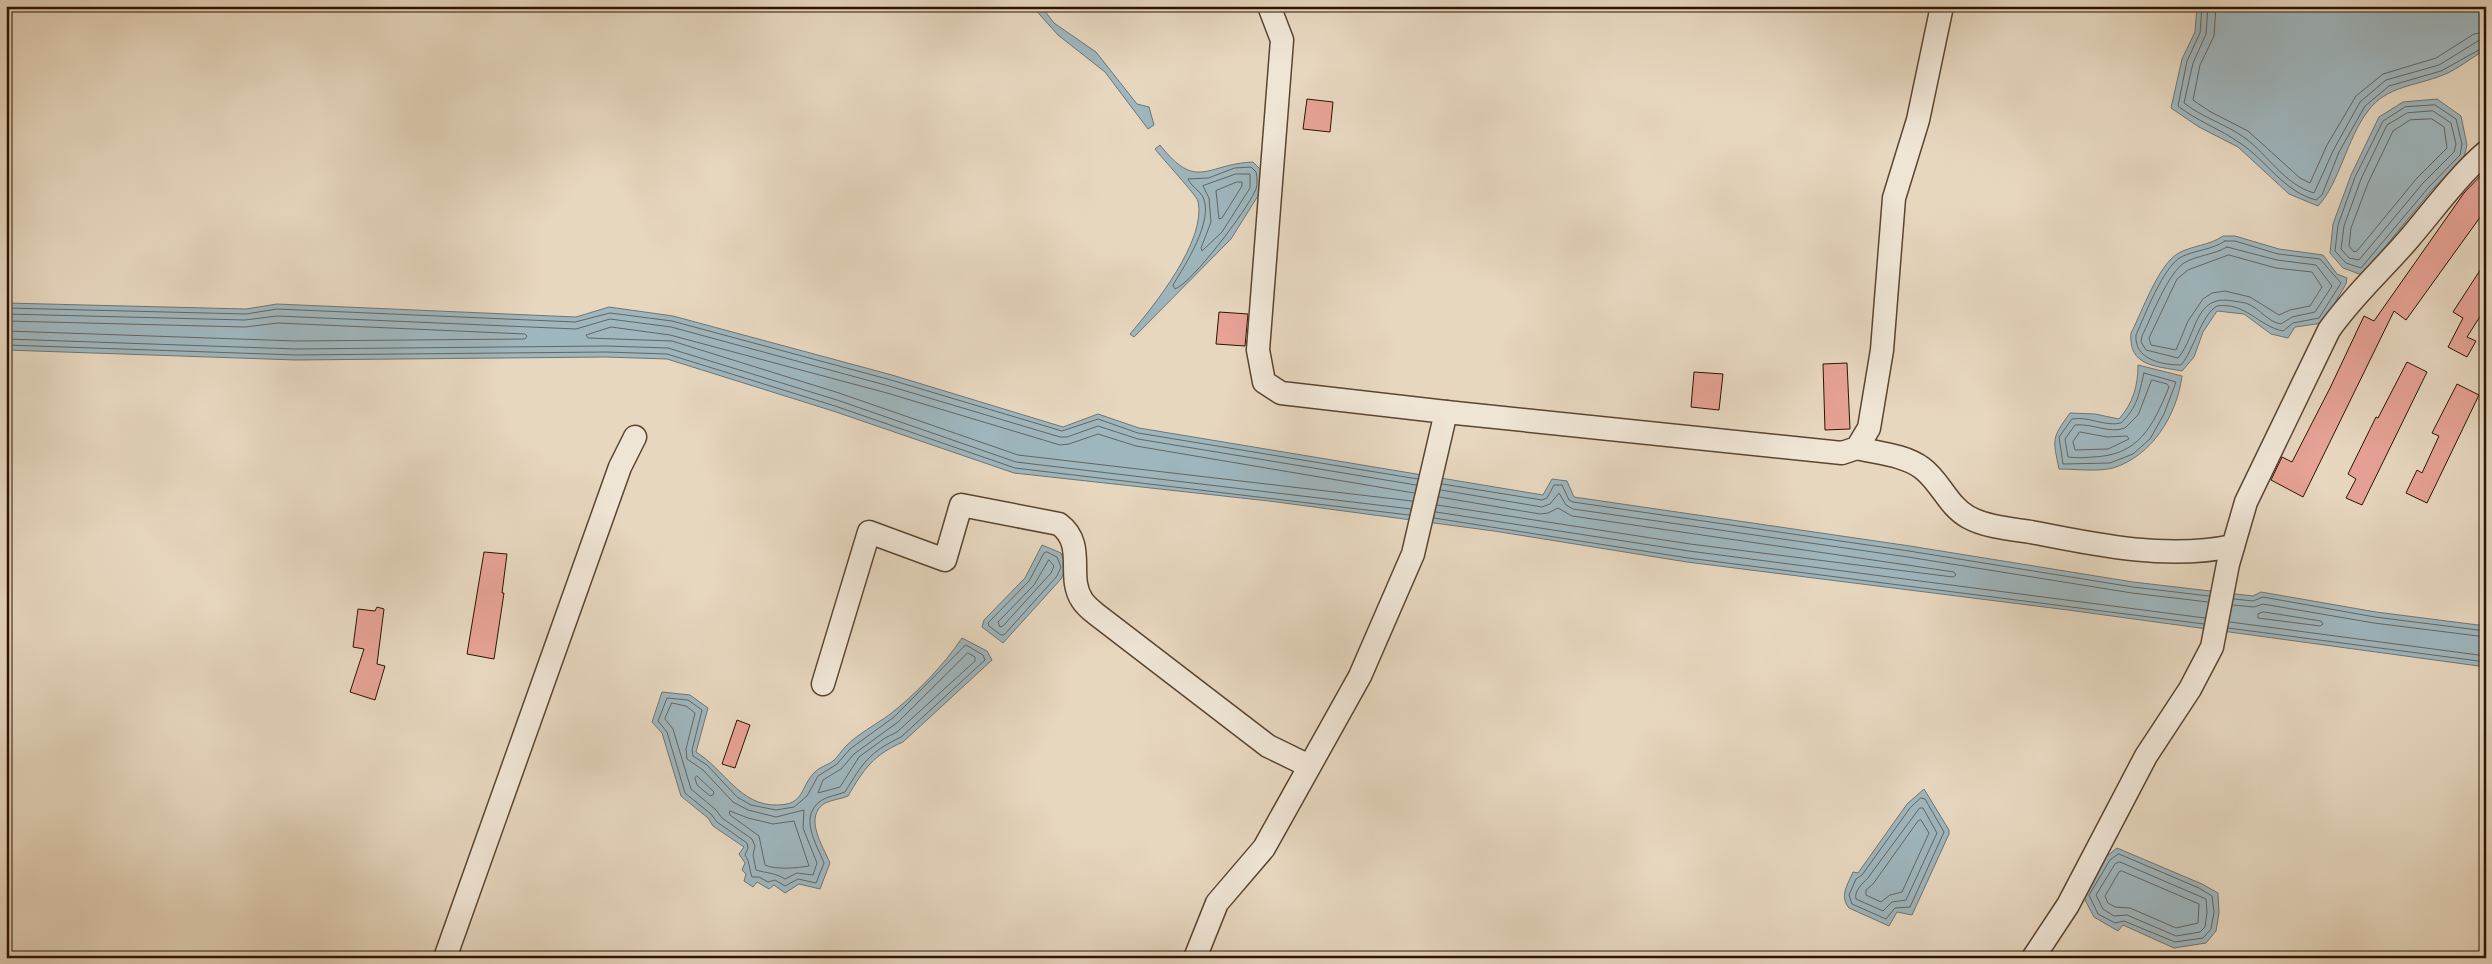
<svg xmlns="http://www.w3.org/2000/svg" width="2492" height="964" font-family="'IM FELL French Canon',serif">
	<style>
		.water { fill: #9eb6be; stroke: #707572 }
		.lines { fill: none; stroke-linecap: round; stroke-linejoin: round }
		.shore { stroke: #65655f; stroke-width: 1 }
		.building { fill: #e6a295; stroke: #2c1400 }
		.minor-casing { stroke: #5b4530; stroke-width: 25 }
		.minor { stroke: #efe5d5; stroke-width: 22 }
	</style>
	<rect width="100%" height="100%" fill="#e7d7bf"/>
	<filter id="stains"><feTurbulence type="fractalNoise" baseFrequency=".004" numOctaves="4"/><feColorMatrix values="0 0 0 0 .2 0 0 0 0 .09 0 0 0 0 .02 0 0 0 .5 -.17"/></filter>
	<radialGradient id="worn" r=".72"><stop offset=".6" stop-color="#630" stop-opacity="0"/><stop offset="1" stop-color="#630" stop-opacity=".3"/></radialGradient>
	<g class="water">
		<polygon points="1032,6 1041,6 1054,23 1096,52 1137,104 1149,107 1154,125 1148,129 1105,72 1058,35"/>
		<path d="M2197 6H2486V50C2471 57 2459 69 2443 75 2416 86 2386 86 2368 111 2347 138 2339 184 2318 206L2289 194 2238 147 2199 127 2171 108 2182 59 2195 32Z"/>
		<polygon points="2437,99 2461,116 2467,145 2464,157 2431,191 2362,275 2343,268 2330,253 2333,224 2351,175 2379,117 2403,102"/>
		<path d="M1160 145C1197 192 1206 164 1253 162L1262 171 1261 191 1231 239 1134 337 1130 334C1154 306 1207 240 1198 201 1197 196 1161 157 1155 149Z"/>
		<path d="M2223 236H2235L2279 249 2323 255 2337 274 2347 278 2346 284 2323 323 2295 327 2288 338 2271 334 2244 314 2217 311 2203 332 2194 357 2182 371C2157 366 2128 367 2131 333 2142 312 2158 266 2177 254 2192 245 2209 246 2223 236Z"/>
		<polygon points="6,303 246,309 277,304 576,317 609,307 673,316 892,375 1063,427 1098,414 1139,428 1543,495 1552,479 1567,481 1574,497 1910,546 2133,582 2253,596 2261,592 2376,612 2486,626 2486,667 2068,610 1687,562 1494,531 1269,501 1014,473 833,411 667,359 606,357 296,360 6,350"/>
		<path d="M2138 365 2182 376C2177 415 2152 456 2113 468 2097 472 2075 469 2059 469 2053 439 2051 439 2070 413L2095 414 2119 419C2133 403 2138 386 2138 365Z"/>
		<polygon points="1042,545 1061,553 1066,567 1061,579 1003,643 982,627 984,620 1025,578"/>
		<path d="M962 638 987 651 992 660 903 742C873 755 864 769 848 796 841 799 831 800 825 803 803 817 823 846 830 863L820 889 799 884 785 893 774 885 769 889 757 882 753 887 744 881 746 874 742 870 745 863 739 854 744 847 713 826 708 818 681 796 662 733 652 722 662 692 690 695 708 708 696 752C724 769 740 806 777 805 805 805 800 787 814 773 819 767 828 765 833 761 838 757 841 751 846 746 858 734 875 725 889 715 915 695 944 665 962 638Z"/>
		<path d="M1924 789 1949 830V834L1912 915 1897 912 1889 926 1849 908C1839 896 1848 884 1853 872L1858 873 1907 804Z"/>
		<polygon points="2117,848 2202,884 2218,893 2219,913 2216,931 2206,943 2174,948 2123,925 2118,931 2094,917 2083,896 2106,857"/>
	</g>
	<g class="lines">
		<g class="shore">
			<path d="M2202 6 2200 33 2187 61 2178 106C2197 121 2220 129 2240 143 2267 161 2283 191 2316 200L2322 195 2339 152 2365 106 2389 86 2441 71 2486 46"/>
			<path d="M2208 6 2206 34 2193 63 2184 103C2203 118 2226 124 2245 138 2268 155 2285 185 2314 193L2334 149 2360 102 2386 80 2439 65 2478 41 2486 39"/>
			<polyline points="2216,6 2214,36 2200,65 2193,100 2209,111 2248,131 2300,178 2310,183 2327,145 2356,96 2383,74 2436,58 2474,34 2486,32"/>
			<polygon points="2435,105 2456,119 2462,144 2460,155 2428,188 2361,268 2346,263 2335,251 2338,225 2355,177 2383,121 2405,107"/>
			<polygon points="2433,111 2451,123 2456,144 2454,152 2423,183 2359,260 2349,258 2341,249 2344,226 2361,179 2387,125 2407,113"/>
			<polygon points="2432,119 2444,127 2447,148 2417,178 2357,251 2354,252 2349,246 2351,228 2368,183 2393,131 2410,120"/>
			<path d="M1235 168 1251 167 1256 172C1257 177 1258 186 1255 191 1247 210 1192 283 1175 289L1173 285C1185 265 1214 221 1203 197 1199 190 1191 186 1188 179L1208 178Z"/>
			<polygon points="1236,174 1250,174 1250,188 1222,232 1202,251 1201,248 1211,222 1209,198 1203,186"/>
			<polygon points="1237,182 1242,182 1242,186 1222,218 1219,219 1216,191"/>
			<path d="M2225 241H2235L2278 254 2320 259 2341 283 2319 318 2293 323 2283 331C2258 326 2246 302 2217 306 2201 315 2194 350 2181 365 2161 365 2134 359 2136 335 2145 315 2163 267 2181 257 2195 250 2212 250 2225 241Z"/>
			<path d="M2227 247 2277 260 2316 265 2332 286 2315 312 2292 317 2281 324C2268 322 2260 309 2248 304 2244 302 2238 302 2233 301 2194 293 2197 336 2178 358L2146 350 2141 342 2142 336C2151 318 2168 273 2184 263 2197 255 2214 255 2227 247Z"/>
			<polygon points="2229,255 2276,268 2312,272 2322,287 2310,306 2290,310 2279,315 2250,297 2225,291 2212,293 2203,299 2188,321 2176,350 2151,345 2149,338 2177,279 2188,270"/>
			<polyline points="6,308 246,314 277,309 575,322 610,313 672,321 891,380 1062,431 1098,419 1138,433 1418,479"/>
			<polyline points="6,314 245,320 277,316 576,329 610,319 671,327 889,386 1060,437 1067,437 1098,426 1138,439 1416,485"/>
			<polyline points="6,321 245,327 278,323 525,334 527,336 525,339 296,341 6,331"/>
			<polyline points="6,339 296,349 606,346 668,348 837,400 1016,462 1411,509"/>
			<polyline points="6,345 296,355 606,352 667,354 835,406 1015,468 1409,515"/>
			<path d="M2144 373 2176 382 2164 414 2150 439 2133 454 2110 463 2063 464 2059 437 2072 419C2089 416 2105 427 2121 423 2138 407 2139 393 2144 373Z"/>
			<path d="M2152 380 2167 384 2169 387C2153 426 2139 456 2092 457 2084 458 2076 458 2068 457L2065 439 2075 425C2092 423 2109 434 2125 428L2138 415Z"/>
			<polygon points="2080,432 2107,437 2127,436 2129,439 2108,449 2075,450 2073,442"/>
			<polyline points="1442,484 1542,500 1547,498 1554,485 1562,485 1569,500 1573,502 1909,551 2133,587 2209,596"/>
			<polyline points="1441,490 1542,507 1550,504 1559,493 1566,505 1573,509 1908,557 2132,593 2208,602"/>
			<polyline points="1412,501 1018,455 839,393 672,341 588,338 586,335 611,327 670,335 887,393 1060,445 1069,444 1098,434 1136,446 1414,493"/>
			<polyline points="1437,505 1690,544 1953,577 1956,575 1954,572 1907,565 1572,516 1558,508 1548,513 1540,514 1439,497"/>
			<polyline points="1436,512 1689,551 2205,618"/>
			<polyline points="1434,518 1688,558 2204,624"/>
			<polygon points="1047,552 1057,557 1061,567 1057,576 1004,635 1001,635 989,626 988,623 1029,581 1044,553"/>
			<polygon points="1049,560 1054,566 1051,573 1003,626 1000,627 998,622 1034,585"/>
			<polyline points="2234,599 2253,601 2263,597 2375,617 2486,631"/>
			<polyline points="2233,605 2254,607 2263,604 2374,623 2486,637"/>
			<polygon points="2264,612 2321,621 2323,624 2320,626 2258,618 2258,614"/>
			<polyline points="2230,622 2486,656"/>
			<polyline points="2228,628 2486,662"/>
			<path d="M966 645 983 655 985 660 901 737C868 753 863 763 845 792 838 795 828 796 822 800 798 816 816 843 824 863L816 883 798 879 785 886 775 880 768 882 759 877H752C749 869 750 862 745 855L748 848 747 843 717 822 711 814 685 793 667 732 658 721 667 698 688 700 702 710 692 750 693 756 707 765 737 797 751 805 776 810 794 807 807 796 818 776 837 764 850 749 894 717Z"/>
			<polygon points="968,653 975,657 975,661 897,732 885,738 859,757 840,787 818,793 823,780 841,769 854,754 898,722"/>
			<path d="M672 703 686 706 695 713 686 749 687 759 703 770 733 802 748 810 776 817 804 810 803 828 817 863 813 875 797 873 785 879C776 873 766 873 756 870L753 855 755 846 752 839 722 818 715 809 691 789 673 729 665 719Z"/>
			<polygon points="697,776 714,792 713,795 710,796 697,785 695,778"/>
			<polygon points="1921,798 1925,799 1944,832 1910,907 1895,908 1886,919 1852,904 1849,895 1856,879 1862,875 1910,808"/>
			<path d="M1920 808H1923L1937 833 1906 900 1892 902 1883 911 1856 899C1854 891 1862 884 1867 879Z"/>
			<path d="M730 811 748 818 773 824 794 821 809 866C797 868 775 870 765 865L759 836 730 815Z"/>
			<polygon points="1921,820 1929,833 1902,892 1890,895 1881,902 1866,895 1866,890 1873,884 1918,821"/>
			<polygon points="2119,854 2199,888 2212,896 2214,912 2211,929 2203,938 2175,942 2124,921 2115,923 2098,914 2089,895 2110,860"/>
			<polygon points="2120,862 2206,899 2207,912 2205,927 2200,932 2176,936 2127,915 2114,916 2103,909 2096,895 2115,864"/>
			<polygon points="2122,871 2199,904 2198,923 2176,928 2130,908 2115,907 2108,903 2105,896 2119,872"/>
		</g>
	</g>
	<g class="building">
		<polygon points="1307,99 1333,102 1330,132 1303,129"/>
		<polygon points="2486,170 2486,209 2406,320 2394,311 2303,497 2271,480 2282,457 2292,462 2330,388 2364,316 2374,321 2464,193"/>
		<polygon points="2486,261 2486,307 2467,337 2476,341 2467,357 2448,347 2463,318 2453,312"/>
		<polygon points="1219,312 1248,314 1245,346 1216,344"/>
		<polygon points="2407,362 2427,372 2362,505 2346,498 2356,479 2348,474 2376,417 2378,418"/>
		<polygon points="1847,363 1850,429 1825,430 1823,364"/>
		<polygon points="1694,372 1723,374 1719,410 1691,407"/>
		<polygon points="2457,384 2479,395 2427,503 2406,493 2417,470 2422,473 2439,436 2432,433"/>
		<polygon points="484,552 507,554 502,593 504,593 494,659 467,654"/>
		<polygon points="377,607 384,609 377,664 385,666 375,700 350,692 364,649 353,647 358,609 375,611"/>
		<polygon points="737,720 750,725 735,768 722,764"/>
	</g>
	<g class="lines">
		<defs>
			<g id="minor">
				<polyline points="1269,6 1282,40 1258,350 1264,382 1281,393 1446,412"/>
				<path d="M1857 448C1877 453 1905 455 1922 468 1940 481 1948 506 1968 517 1986 527 2011 529 2031 532 2096 545 2167 560 2233 546"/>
				<path d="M823 684 869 532 945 560 961 505 1059 524C1087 545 1066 576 1082 600 1085 605 1091 610 1096 614L1268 746 1309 766"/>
				<polyline points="445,958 620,467 635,437"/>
				<polyline points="1195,958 1217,903 1264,848 1360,676 1413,554 1446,412 1842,453 1857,448 1869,428 1882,350 1894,198 1918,120 1942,6"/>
				<path d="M2033 958 2068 905 2146 756 2190 689 2212 647 2228 564 2246 502 2329 330C2352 297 2381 271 2407 241 2433 211 2456 178 2486 152"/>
			</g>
		</defs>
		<use href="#minor" class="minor-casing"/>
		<use href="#minor" class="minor"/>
	</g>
	<rect width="2492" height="964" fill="none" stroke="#e7d7bf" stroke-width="25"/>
	<rect x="8" y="8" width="2477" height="949" fill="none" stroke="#2c1400" stroke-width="2.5"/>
	<rect x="12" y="12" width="2467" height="939" fill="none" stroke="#2c1400"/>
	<rect width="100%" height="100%" filter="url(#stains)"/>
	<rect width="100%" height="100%" fill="url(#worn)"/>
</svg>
